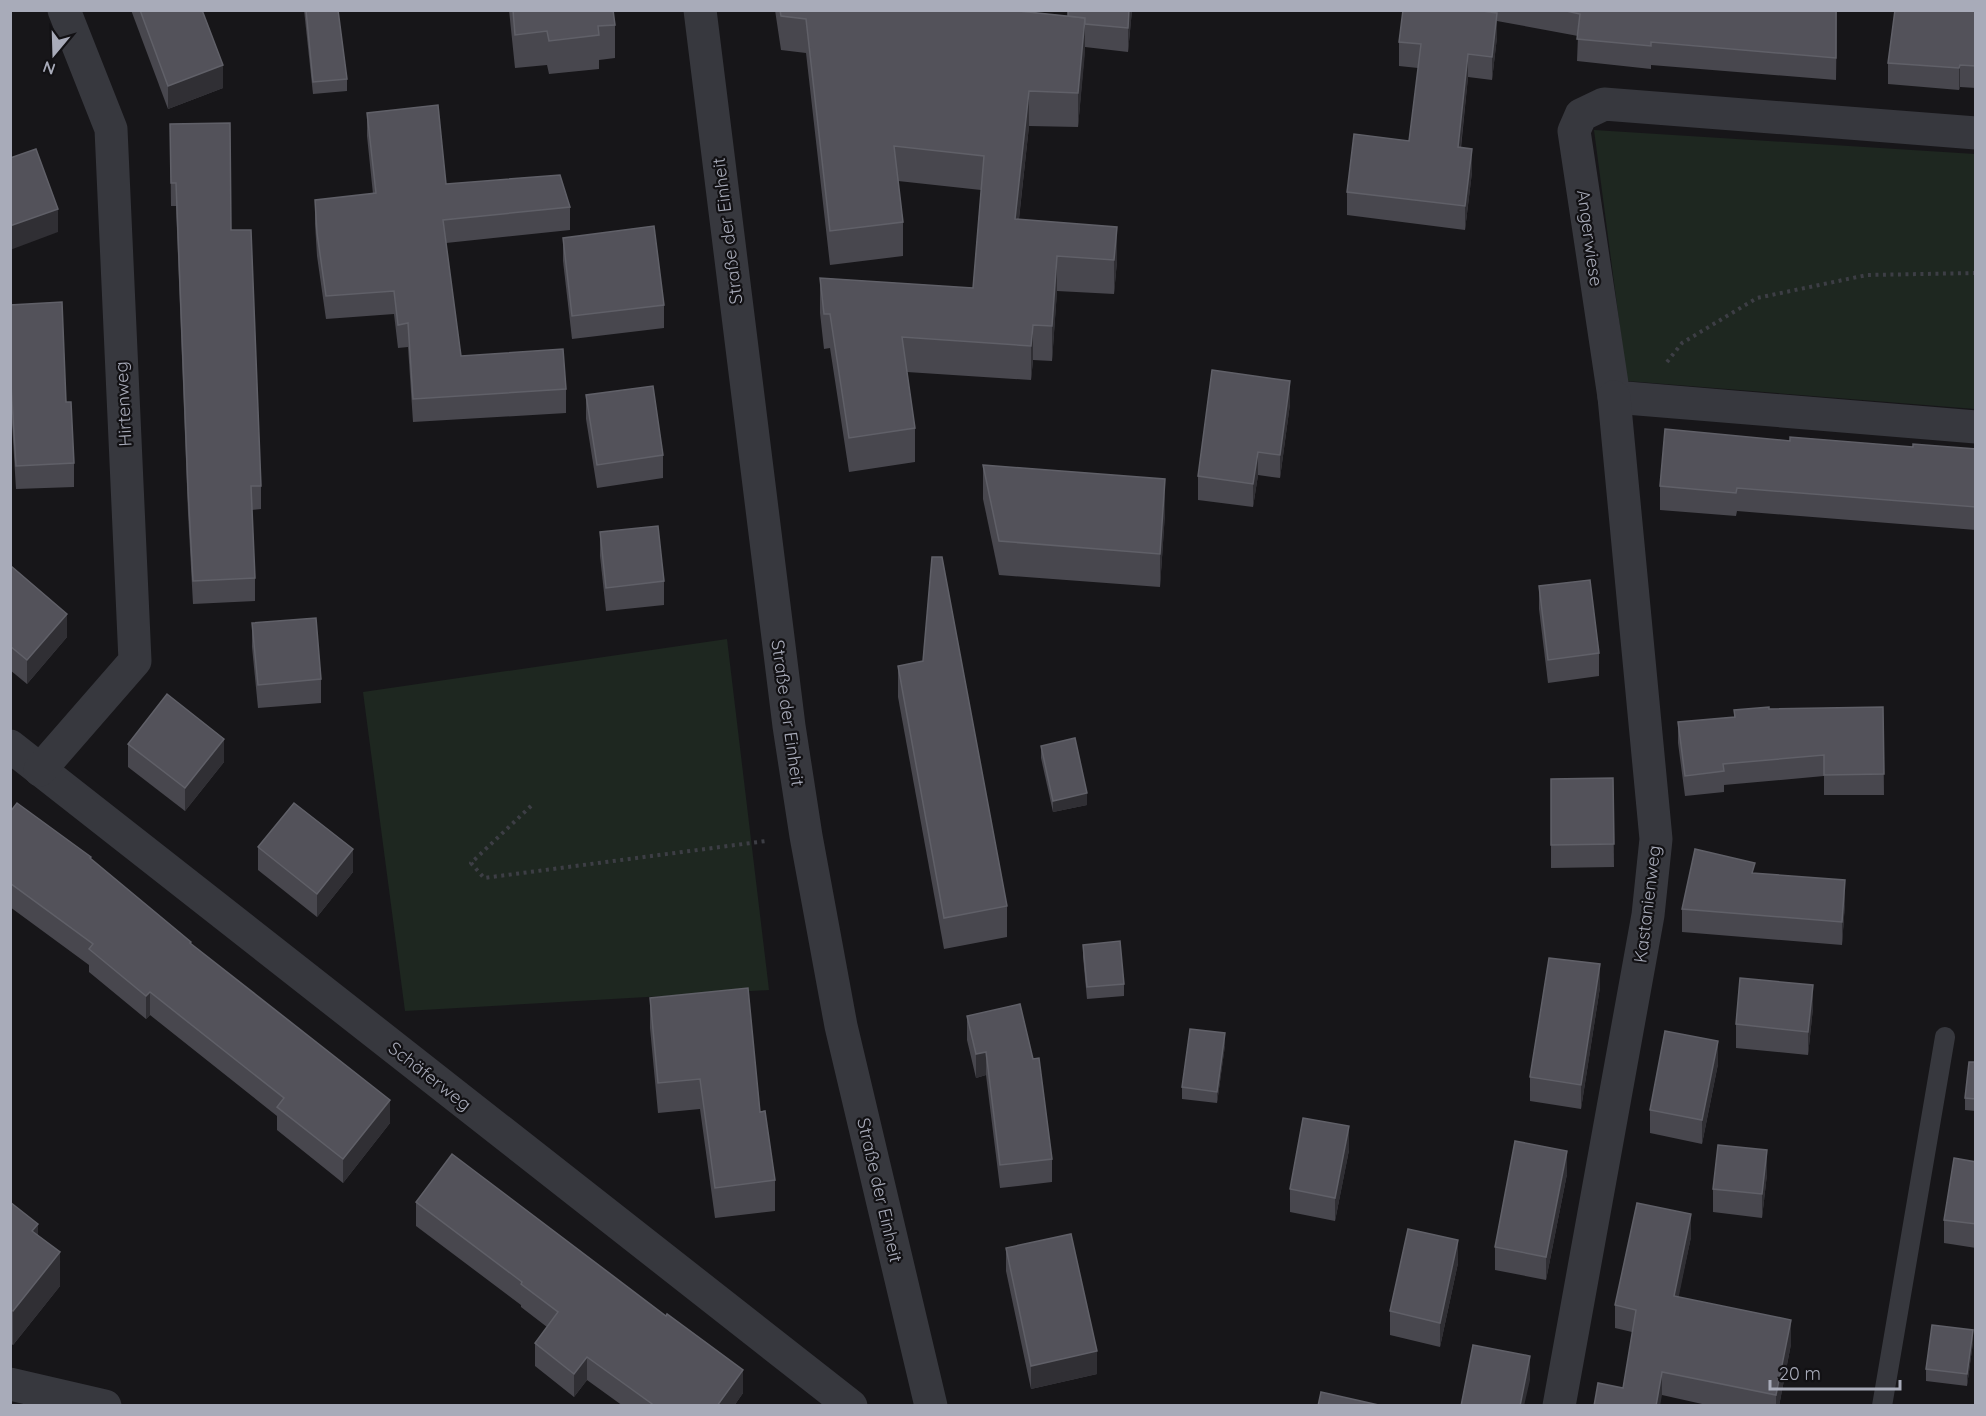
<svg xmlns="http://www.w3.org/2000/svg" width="1986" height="1416" font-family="Quicksand,sans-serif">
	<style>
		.green { fill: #1e2720 }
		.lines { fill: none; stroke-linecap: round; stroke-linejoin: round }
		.path { stroke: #3d3e45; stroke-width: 4; stroke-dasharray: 3 4.5; stroke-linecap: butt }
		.service { stroke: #37383e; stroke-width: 20 }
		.minor { stroke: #37383e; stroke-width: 33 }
		.tertiary { stroke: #37383e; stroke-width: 33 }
		.wall { fill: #48474e }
		.shaded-wall { fill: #302f34 }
		.building { fill: #53525a; stroke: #606068; stroke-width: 1.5 }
		.labels { text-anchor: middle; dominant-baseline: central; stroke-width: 4.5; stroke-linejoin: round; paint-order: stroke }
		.street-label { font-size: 18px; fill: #a8abb9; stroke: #121114 }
	</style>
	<rect width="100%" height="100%" fill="#171619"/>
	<g class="green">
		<polygon points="1594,130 1975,154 1975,409 1627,381"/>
		<polygon points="727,639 769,990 405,1011 363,692"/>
	</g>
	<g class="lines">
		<g class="path">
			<polyline points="1667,362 1682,343 1757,298 1867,275 1976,273"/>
			<polyline points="531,806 471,863 484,878 766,841"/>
		</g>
		<polyline class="service" points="1882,1406 1945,1037"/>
		<g class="minor">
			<polyline points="1976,133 1604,104 1581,115 1574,131 1614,397 1976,427"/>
			<polyline points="10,746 851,1406"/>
			<polyline points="40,770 135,661 111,129 64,10"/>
			<polyline points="10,1384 105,1406"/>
			<polyline points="1559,1406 1648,915 1656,839 1614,397"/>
		</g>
		<polyline class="tertiary" points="700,10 789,726 806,836 841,1026 931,1406"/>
	</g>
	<g class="wall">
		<polygon points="131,10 202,10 223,88 168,109"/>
		<polygon points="304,10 338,10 347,79 347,91 313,94"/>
		<polygon points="509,10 613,10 615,25 615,58 599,60 599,69 549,74 547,65 515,68"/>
		<polygon points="775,10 1010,10 1068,16 1132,10 1128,52 1085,47 1078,127 1029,126 1019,219 1117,261 1114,294 1057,291 1052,361 1033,360 1031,380 907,372 915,428 915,462 849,472 830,348 824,349 820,313 820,278 973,288 981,190 898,181 903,222 903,256 830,265 806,53 781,50"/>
		<polygon points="1496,10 1837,10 1836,80 1651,65 1651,69 1577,61 1578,36 1497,21 1497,37 1492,80 1468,77 1461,148 1472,172 1465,230 1347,215 1347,192 1409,141 1418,68 1399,66 1399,42 1496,13"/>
		<polygon points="1976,10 1976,88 1960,87 1959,90 1888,84 1888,63"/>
		<polygon points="367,113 446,184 570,207 570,230 446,243 461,356 566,389 566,413 413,422 408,347 398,348 394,314 326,319 317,256 315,224 315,200 373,194 367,136"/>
		<polygon points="170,124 231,230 261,486 261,509 252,510 255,578 255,601 193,604 188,513 176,206 171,206"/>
		<polygon points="563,238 664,305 664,328 572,339 563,261"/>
		<polygon points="10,305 66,402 74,463 74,487 16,489 10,391"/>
		<polygon points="586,395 663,455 663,478 597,488 586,419"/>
		<polygon points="1290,404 1280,478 1258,475 1253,507 1198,500 1198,476"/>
		<polygon points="1790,441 1913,447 1976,449 1976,530 1737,511 1736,516 1660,510 1660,486"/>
		<polygon points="983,465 1165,513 1160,587 999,575 983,499"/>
		<polygon points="600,532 664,581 664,605 606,611 600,556"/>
		<polygon points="11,566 67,637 27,684 10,670"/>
		<polygon points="1539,586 1599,653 1599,676 1548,683 1539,609"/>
		<polygon points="252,623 321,679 321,703 258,708 252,647"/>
		<polygon points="898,666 1007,906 1007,937 944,949 898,697"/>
		<polygon points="1883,707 1884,795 1824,795 1824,776 1724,785 1724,792 1685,796 1678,743 1678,722 1734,717 1734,710 1769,709"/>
		<polygon points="128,744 224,762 185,811 128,767"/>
		<polygon points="1041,746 1087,805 1053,812 1041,758"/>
		<polygon points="1613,778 1614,867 1551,868 1551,779"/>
		<polygon points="10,812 91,859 191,944 390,1123 343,1183 277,1130 277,1116 150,1015 146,1019 89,972 89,965 10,907"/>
		<polygon points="258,847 353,872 317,917 258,870"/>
		<polygon points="1755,873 1845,903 1842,945 1682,932 1682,909"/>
		<polygon points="1083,945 1124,984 1124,996 1087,999 1083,957"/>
		<polygon points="1600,987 1581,1109 1530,1101 1530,1077"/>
		<polygon points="650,998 760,1112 775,1180 775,1211 715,1218 700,1109 658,1113 650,1028"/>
		<polygon points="1813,1008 1808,1055 1736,1048 1736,1024"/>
		<polygon points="967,1016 1033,1059 1052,1159 1052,1182 1000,1188 986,1075 976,1078 967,1040"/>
		<polygon points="1225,1045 1217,1103 1182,1099 1182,1087"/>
		<polygon points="1976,1062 1976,1111 1965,1110 1965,1098"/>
		<polygon points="1718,1064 1702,1144 1650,1133 1650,1110"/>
		<polygon points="1349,1150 1335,1221 1290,1212 1290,1189"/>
		<polygon points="1976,1162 1976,1248 1944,1243 1944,1220"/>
		<polygon points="1567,1174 1546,1280 1495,1270 1495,1247"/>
		<polygon points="1767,1174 1762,1218 1713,1212 1713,1189"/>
		<polygon points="10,1202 38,1235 60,1286 13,1345 10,1343"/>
		<polygon points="416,1202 743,1393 734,1406 623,1406 587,1380 574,1397 535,1366 535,1343 547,1327 521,1307 521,1305 416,1226"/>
		<polygon points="1691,1237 1678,1297 1791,1344 1779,1406 1711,1406 1662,1395 1632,1332 1615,1328 1615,1305"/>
		<polygon points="1006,1248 1097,1374 1031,1389 1006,1271"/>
		<polygon points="1458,1263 1440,1347 1390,1335 1390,1311"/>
		<polygon points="1973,1342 1967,1386 1926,1381 1926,1369"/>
	</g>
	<g class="shaded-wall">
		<polygon points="1129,10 1132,10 1128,52 1128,28"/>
		<polygon points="1497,13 1497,37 1492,80 1492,57"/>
		<polygon points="1085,18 1085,53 1078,127 1078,93"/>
		<polygon points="1468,54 1468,77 1458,171 1458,147"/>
		<polygon points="223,65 223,88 168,109 168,86"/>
		<polygon points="1960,65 1960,87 1959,90 1959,68"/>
		<polygon points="1029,91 1029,126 1015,254 1015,219"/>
		<polygon points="1472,149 1472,172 1465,230 1465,206"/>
		<polygon points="58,209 58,232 10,250 10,226"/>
		<polygon points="1117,227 1117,261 1114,294 1114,260"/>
		<polygon points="1057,256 1057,291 1052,361 1052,326"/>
		<polygon points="1033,325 1033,360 1031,380 1031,346"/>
		<polygon points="1290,381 1290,404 1280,478 1280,455"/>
		<polygon points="1258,452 1258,475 1253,507 1253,484"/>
		<polygon points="1165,479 1165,513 1160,587 1160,554"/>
		<polygon points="67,614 67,637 27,684 27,660"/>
		<polygon points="224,739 224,762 185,811 185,788"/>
		<polygon points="1087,793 1087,805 1053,812 1053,801"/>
		<polygon points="353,849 353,872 317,917 317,894"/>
		<polygon points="1845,880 1845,903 1842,945 1842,922"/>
		<polygon points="1600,964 1600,987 1581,1109 1581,1085"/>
		<polygon points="1813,985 1813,1008 1808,1055 1808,1032"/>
		<polygon points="150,992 150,1015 146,1019 146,996"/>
		<polygon points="1225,1033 1225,1045 1217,1103 1217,1092"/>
		<polygon points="1718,1041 1718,1064 1702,1144 1702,1120"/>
		<polygon points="986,1052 986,1075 976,1078 976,1054"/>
		<polygon points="390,1100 390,1123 343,1183 343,1159"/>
		<polygon points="1349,1126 1349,1150 1335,1221 1335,1198"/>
		<polygon points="1767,1150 1767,1174 1762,1218 1762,1194"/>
		<polygon points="1567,1151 1567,1174 1546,1280 1546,1257"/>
		<polygon points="1691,1214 1691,1237 1674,1320 1674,1296"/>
		<polygon points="38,1224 38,1258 32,1231"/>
		<polygon points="1458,1240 1458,1263 1440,1347 1440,1323"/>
		<polygon points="60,1252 60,1286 13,1345 13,1311"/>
		<polygon points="1791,1320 1791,1344 1779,1406 1776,1406 1776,1395"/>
		<polygon points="1973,1330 1973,1342 1967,1386 1967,1374"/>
		<polygon points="1097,1351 1097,1374 1031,1389 1031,1366"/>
		<polygon points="1530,1356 1530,1380 1524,1406 1520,1406"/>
		<polygon points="587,1357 587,1380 574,1397 574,1374"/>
		<polygon points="743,1370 743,1393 734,1406 717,1406"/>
		<polygon points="1662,1372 1662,1395 1660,1406 1656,1406"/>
	</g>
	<g class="building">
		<polygon points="140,10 202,10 223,65 168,86"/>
		<polygon points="306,10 338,10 347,79 313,82"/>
		<polygon points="513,10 613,10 615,25 598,26 599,35 549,41 547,31 515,35"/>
		<polygon points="780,10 1010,10 1085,18 1078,93 1029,91 1015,219 1117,227 1114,260 1057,256 1052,326 1033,325 1031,346 902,337 915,428 849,438 830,314 824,314 820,278 973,288 984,156 894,146 903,222 830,231 806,19 781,16"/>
		<polygon points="1068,10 1129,10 1128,28 1085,24 1085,18 1068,16"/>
		<polygon points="1403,10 1475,10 1497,13 1492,57 1468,54 1458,147 1472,149 1465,206 1347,192 1354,134 1409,141 1421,44 1399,42"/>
		<polygon points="1562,10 1836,10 1836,58 1651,42 1651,46 1577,39 1580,14"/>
		<polygon points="1895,10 1976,10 1976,66 1960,65 1959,68 1888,63"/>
		<polygon points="438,105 446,184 560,175 570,207 443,220 461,356 563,349 566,389 413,399 408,323 398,325 394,291 326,296 317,233 315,200 376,193 367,113"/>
		<polygon points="230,123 231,230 251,230 261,486 251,486 255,578 193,581 188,490 176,183 171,183 170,124"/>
		<polygon points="36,149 58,209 10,226 10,158"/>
		<polygon points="654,226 664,305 572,316 563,238"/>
		<polygon points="62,302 66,402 71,402 74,463 16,466 10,368 10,305"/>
		<polygon points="1212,370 1290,381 1280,455 1258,452 1253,484 1198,476"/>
		<polygon points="653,386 663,455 597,465 586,395"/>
		<polygon points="1665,429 1790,441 1790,437 1913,447 1913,444 1976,449 1976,507 1737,488 1736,493 1660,486"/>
		<polygon points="983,465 1165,479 1160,554 999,541"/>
		<polygon points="658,526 664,581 606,588 600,532"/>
		<polygon points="932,557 942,557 1007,906 944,918 898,666 923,661"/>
		<polygon points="11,566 67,614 27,660 10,646"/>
		<polygon points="1590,580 1599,653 1548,660 1539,586"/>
		<polygon points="316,618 321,679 258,685 252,623"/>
		<polygon points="167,694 224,739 185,788 128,744"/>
		<polygon points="1769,707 1769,709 1883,707 1884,774 1824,775 1824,755 1723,764 1724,771 1685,776 1678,722 1735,717 1734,710"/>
		<polygon points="1075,738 1087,793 1053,801 1041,746"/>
		<polygon points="1613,778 1614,844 1551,845 1551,779"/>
		<polygon points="17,803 91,857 90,858 191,942 190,943 390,1100 343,1159 277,1107 284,1098 150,992 146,996 89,949 93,944 10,883 10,812"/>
		<polygon points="294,803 353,849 317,894 258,847"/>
		<polygon points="1695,849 1755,863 1752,873 1845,880 1842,922 1682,909"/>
		<polygon points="1120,941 1124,984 1087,987 1083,945"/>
		<polygon points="1549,958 1600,964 1581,1085 1530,1077"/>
		<polygon points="1740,978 1813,985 1808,1032 1736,1024"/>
		<polygon points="748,988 760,1112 765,1111 775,1180 715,1188 700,1079 658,1083 650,998"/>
		<polygon points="1020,1004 1033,1059 1039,1058 1052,1159 1000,1165 986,1052 976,1054 967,1016"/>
		<polygon points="1190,1029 1225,1033 1217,1092 1182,1087"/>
		<polygon points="1665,1031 1718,1041 1702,1120 1650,1110"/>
		<polygon points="1969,1062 1976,1062 1976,1099 1965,1098"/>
		<polygon points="1303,1118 1349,1126 1335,1198 1290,1189"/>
		<polygon points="1515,1141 1567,1151 1546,1257 1495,1247"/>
		<polygon points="1718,1145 1767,1150 1762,1194 1713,1189"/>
		<polygon points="452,1154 666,1316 667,1314 743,1370 717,1406 655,1406 587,1357 574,1374 535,1343 558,1312 521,1284 522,1282 416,1202"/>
		<polygon points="1954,1158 1976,1162 1976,1224 1944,1220"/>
		<polygon points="10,1202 38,1224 32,1231 60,1252 13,1311 10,1309"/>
		<polygon points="1637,1203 1691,1214 1674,1296 1791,1320 1776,1395 1662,1372 1656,1406 1594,1406 1598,1383 1623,1388 1636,1310 1615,1305"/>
		<polygon points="1408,1229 1458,1240 1440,1323 1390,1311"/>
		<polygon points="1071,1234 1097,1351 1031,1366 1006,1248"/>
		<polygon points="1932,1325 1973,1330 1967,1374 1926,1369"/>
		<polygon points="1473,1345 1530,1356 1520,1406 1461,1406"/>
		<polygon points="1321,1392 1383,1406 1318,1406"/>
	</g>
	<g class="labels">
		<g class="street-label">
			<text transform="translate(727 231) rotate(-97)">Straße der Einheit</text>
			<text transform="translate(1590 238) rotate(82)">Angerwiese</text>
			<text transform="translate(123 404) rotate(-93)">Hirtenweg</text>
			<text transform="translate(788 713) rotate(82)">Straße der Einheit</text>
			<text transform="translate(1647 904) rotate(-83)">Kastanienweg</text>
			<text transform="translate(430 1076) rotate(38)">Schäferweg</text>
			<text transform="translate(880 1190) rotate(77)">Straße der Einheit</text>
		</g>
	</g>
	<rect width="1986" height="1416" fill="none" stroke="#a8abb9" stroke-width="24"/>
	<g transform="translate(54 54) rotate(199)" stroke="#121114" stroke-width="4.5" paint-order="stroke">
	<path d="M0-4.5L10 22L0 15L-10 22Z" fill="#a8abb9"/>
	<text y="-9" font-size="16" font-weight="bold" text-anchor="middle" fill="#a8abb9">N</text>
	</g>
	<path d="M1770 1380v9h130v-9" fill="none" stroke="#a8abb9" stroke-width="3"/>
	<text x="1779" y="1380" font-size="18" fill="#a8abb9" stroke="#121114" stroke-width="4.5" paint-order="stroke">20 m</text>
</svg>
